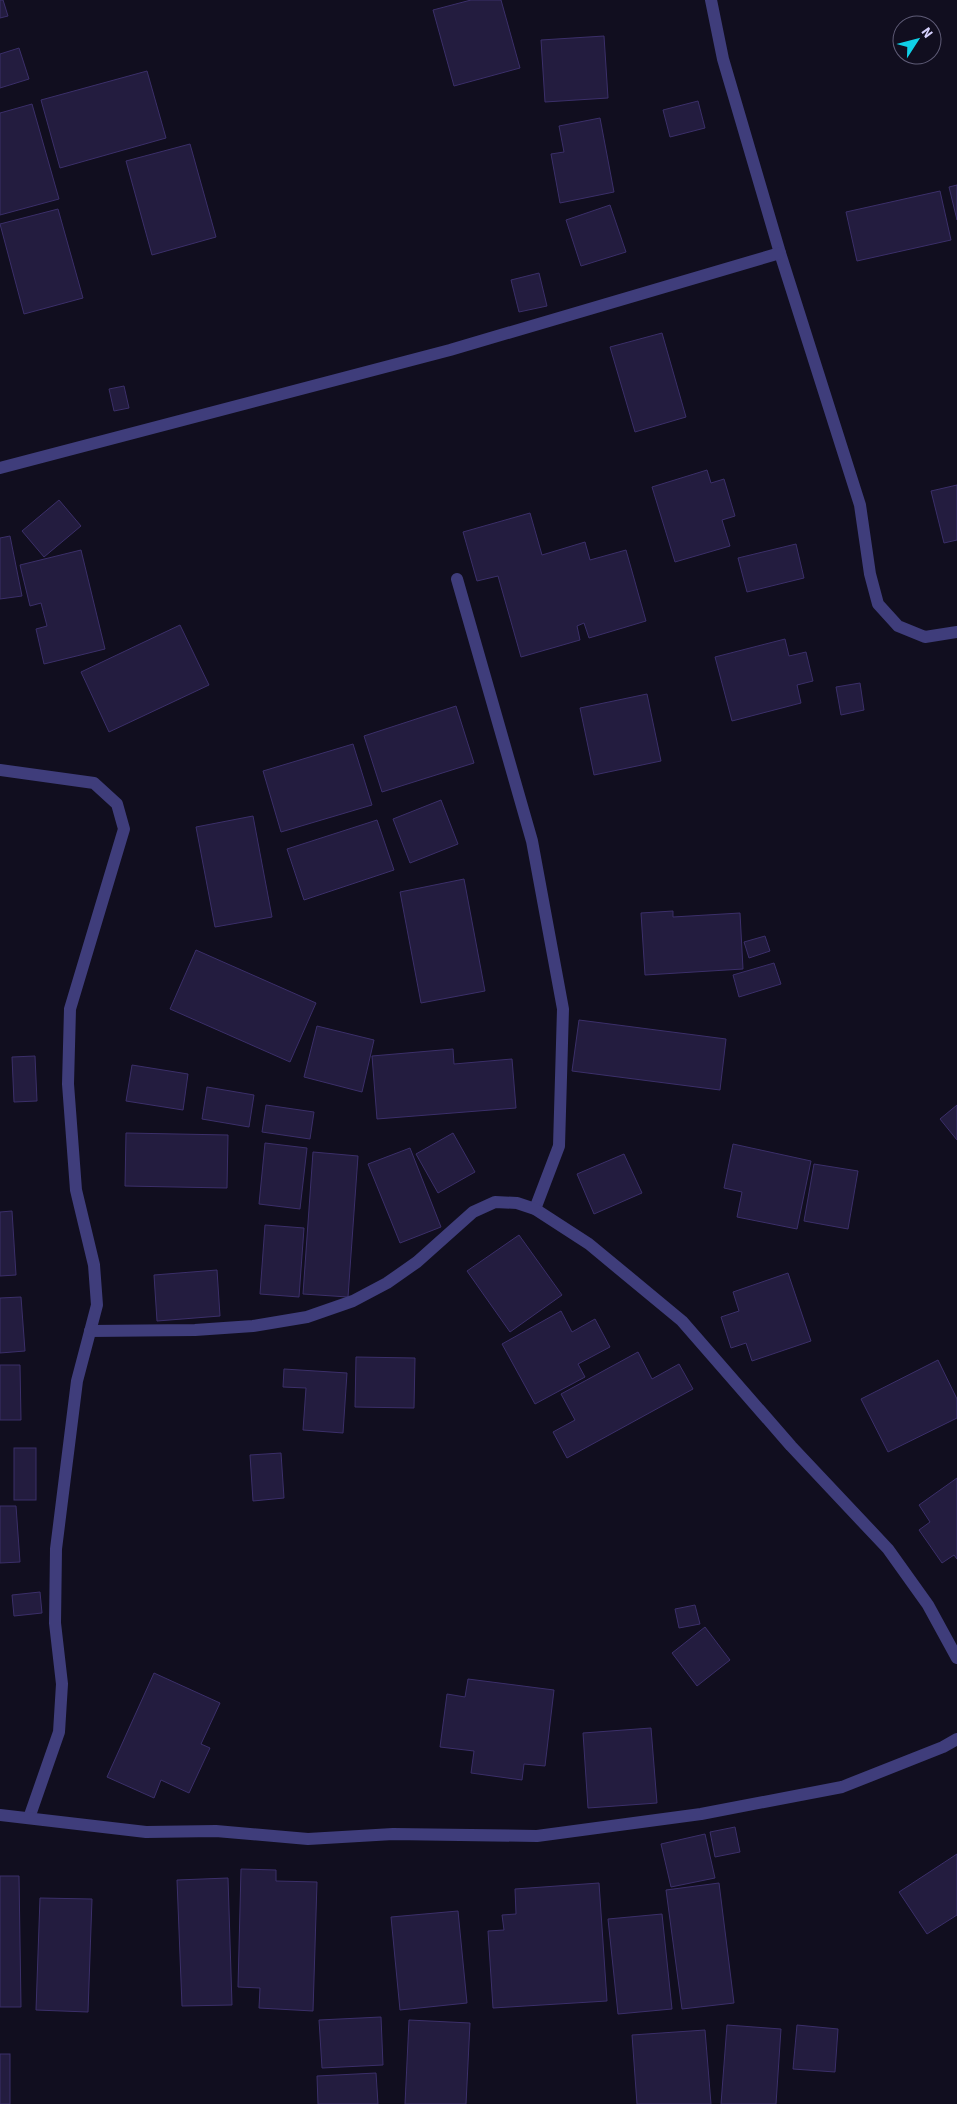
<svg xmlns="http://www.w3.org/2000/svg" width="957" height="2104" font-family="'Source Sans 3',sans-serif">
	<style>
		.building { fill: #231c3f; stroke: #3b2f69 }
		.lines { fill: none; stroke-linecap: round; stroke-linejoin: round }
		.street { stroke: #3f3d7b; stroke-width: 12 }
	</style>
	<rect width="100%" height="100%" fill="#110e1f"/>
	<g class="building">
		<polygon points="0,0 3,0 8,16 0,18"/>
		<polygon points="471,0 501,0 520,68 454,86 433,10"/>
		<polygon points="604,36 608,98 545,102 541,40"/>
		<polygon points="19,48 29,79 0,88 0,54"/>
		<polygon points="147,71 166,138 60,168 41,100"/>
		<polygon points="698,101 705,128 670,137 663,110"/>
		<polygon points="32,104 59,199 0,215 0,113"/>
		<polygon points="600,118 614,192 560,203 551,154 564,152 559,126"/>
		<polygon points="190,144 216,237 152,255 126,161"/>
		<polygon points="957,185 957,220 949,187"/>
		<polygon points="940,191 951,240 857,261 846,212"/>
		<polygon points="610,205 626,252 581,266 566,220"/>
		<polygon points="58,209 83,298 24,314 0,224"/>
		<polygon points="539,273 547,306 519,312 511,280"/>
		<polygon points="662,333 686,417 635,432 610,347"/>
		<polygon points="124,386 129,408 114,411 109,389"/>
		<polygon points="707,470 711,483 724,479 735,516 722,520 730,546 675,562 652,487"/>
		<polygon points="957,485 957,540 944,543 931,491"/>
		<polygon points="59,500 81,526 44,557 22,531"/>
		<polygon points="530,513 542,555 585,542 590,560 626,550 646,621 589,638 584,623 577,626 580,640 521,657 498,576 477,581 463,532"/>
		<polygon points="10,536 22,596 0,599 0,538"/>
		<polygon points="796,544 804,578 747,592 738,558"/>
		<polygon points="81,550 105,649 44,664 36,629 47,626 41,603 30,606 20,565"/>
		<polygon points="180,625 209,685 109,732 81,672"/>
		<polygon points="785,639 789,656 806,652 813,681 797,685 801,703 732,721 715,657"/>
		<polygon points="860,683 864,710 841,715 836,687"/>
		<polygon points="647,694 661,761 594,775 580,708"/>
		<polygon points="456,706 474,763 382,792 364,736"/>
		<polygon points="353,744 372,805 281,832 263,771"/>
		<polygon points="441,800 458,844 410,863 393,819"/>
		<polygon points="253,816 272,917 215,927 196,827"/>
		<polygon points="377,820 394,870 304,900 287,849"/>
		<polygon points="464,879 485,991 421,1003 400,892"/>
		<polygon points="673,911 673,917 740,913 743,969 645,975 641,913"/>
		<polygon points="765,936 770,951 749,958 744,942"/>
		<polygon points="196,950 316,1003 290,1062 170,1009"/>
		<polygon points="774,963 781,984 739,997 733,975"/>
		<polygon points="579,1020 726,1039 720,1090 572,1071"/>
		<polygon points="317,1026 374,1040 362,1092 304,1077"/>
		<polygon points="453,1049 454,1064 512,1059 516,1108 377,1119 372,1056"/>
		<polygon points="35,1056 37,1101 14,1102 12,1057"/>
		<polygon points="132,1065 188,1074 183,1110 126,1101"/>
		<polygon points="207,1087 254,1095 249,1127 202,1119"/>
		<polygon points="266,1105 314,1112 310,1139 262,1132"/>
		<polygon points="957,1105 957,1140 940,1119"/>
		<polygon points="126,1133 228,1135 227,1188 125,1186"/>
		<polygon points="453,1133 475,1172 438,1193 416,1154"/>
		<polygon points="265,1143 307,1148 300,1209 259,1204"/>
		<polygon points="733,1144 811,1161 797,1229 737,1217 742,1192 724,1188"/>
		<polygon points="410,1148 441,1227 400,1243 368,1164"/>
		<polygon points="313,1152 358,1156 348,1297 303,1294"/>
		<polygon points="624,1154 642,1193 594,1214 577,1174"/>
		<polygon points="814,1164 858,1171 848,1229 804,1221"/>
		<polygon points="12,1211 16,1275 0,1276 0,1212"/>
		<polygon points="265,1225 304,1228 299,1297 260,1294"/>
		<polygon points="519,1235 562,1295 510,1332 467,1271"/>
		<polygon points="217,1270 220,1316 157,1321 154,1275"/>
		<polygon points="788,1273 811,1341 752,1361 746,1343 731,1348 721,1317 739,1311 733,1292"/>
		<polygon points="21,1297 25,1351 0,1353 0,1298"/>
		<polygon points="561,1311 572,1332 595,1319 610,1347 578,1364 585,1377 535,1404 502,1344"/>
		<polygon points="638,1352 652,1379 679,1364 693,1389 567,1458 553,1432 575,1420 561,1394"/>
		<polygon points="356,1357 415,1358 414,1408 355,1407"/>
		<polygon points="938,1360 957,1399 957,1418 888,1452 861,1399"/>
		<polygon points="0,1365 20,1365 21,1420 0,1420"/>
		<polygon points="284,1369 347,1373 343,1433 303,1430 306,1388 283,1387"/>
		<rect x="14" y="1448" width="22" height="52"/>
		<polygon points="281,1453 284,1498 253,1501 250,1455"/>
		<polygon points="957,1478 957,1559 954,1555 942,1563 919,1530 930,1522 919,1505"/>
		<polygon points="0,1506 16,1506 20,1562 0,1563"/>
		<polygon points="40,1592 42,1613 14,1616 12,1595"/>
		<polygon points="695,1605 700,1624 679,1628 675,1609"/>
		<polygon points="705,1627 730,1660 697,1686 672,1653"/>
		<polygon points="154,1673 220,1703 201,1744 210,1748 189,1793 161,1780 154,1798 107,1777"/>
		<polygon points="468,1679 554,1690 545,1766 524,1764 522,1780 471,1773 474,1751 440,1747 447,1694 465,1697"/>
		<polygon points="651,1728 657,1803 588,1808 583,1733"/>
		<polygon points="735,1827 740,1852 715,1857 710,1832"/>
		<polygon points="705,1834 715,1878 671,1887 661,1844"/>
		<polygon points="957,1854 957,1915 927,1934 899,1892"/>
		<polygon points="241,1869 276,1870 276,1881 317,1882 313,2011 259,2008 260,1988 238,1987"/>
		<polygon points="0,1876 19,1876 21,2007 0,2007"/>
		<polygon points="228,1878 232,2005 182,2006 177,1880"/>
		<polygon points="599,1883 607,2001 493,2008 488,1931 504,1930 502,1915 516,1914 515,1889"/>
		<polygon points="719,1883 734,2003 682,2009 666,1890"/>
		<polygon points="40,1898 92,1899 88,2012 36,2010"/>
		<polygon points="458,1911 467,2003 400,2010 391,1917"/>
		<polygon points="662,1914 672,2009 618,2014 608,1919"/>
		<polygon points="381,2017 383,2065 322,2068 319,2020"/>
		<polygon points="409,2020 470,2023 466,2104 405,2104"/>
		<polygon points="727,2025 781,2029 776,2104 721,2104"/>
		<polygon points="797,2025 838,2029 835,2072 793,2069"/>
		<polygon points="705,2030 711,2104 637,2104 632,2035"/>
		<rect x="0" y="2054" width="10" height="50"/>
		<polygon points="376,2073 378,2104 318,2104 317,2076"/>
	</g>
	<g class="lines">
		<g class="street">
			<polyline points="711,0 723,59 780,253 860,505 870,574 878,604 898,626 925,637 957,632"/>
			<polyline points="0,468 450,350 780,253"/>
			<polyline points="457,579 532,841 563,1009 559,1146 535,1209"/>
			<polyline points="0,770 94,783 117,804 124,829 70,1009 68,1084 76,1190 94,1265 97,1305 77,1381 56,1549 55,1623 62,1684 59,1732 29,1818"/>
			<polyline points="90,1331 195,1330 253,1326 307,1317 353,1301 387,1283 417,1262 473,1212 495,1202 517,1203 535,1209 589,1244 682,1321 791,1446 888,1549 928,1605 957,1658"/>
			<polyline points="0,1815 146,1832 216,1831 308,1839 393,1834 537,1836 701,1814 842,1787 943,1747 957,1739"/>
		</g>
	</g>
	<g transform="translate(917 40) rotate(54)"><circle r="24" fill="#110e1f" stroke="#5f5c77"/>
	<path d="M0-4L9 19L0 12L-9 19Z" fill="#10d0e7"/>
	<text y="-8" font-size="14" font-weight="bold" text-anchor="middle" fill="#d5d0fc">N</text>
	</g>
</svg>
